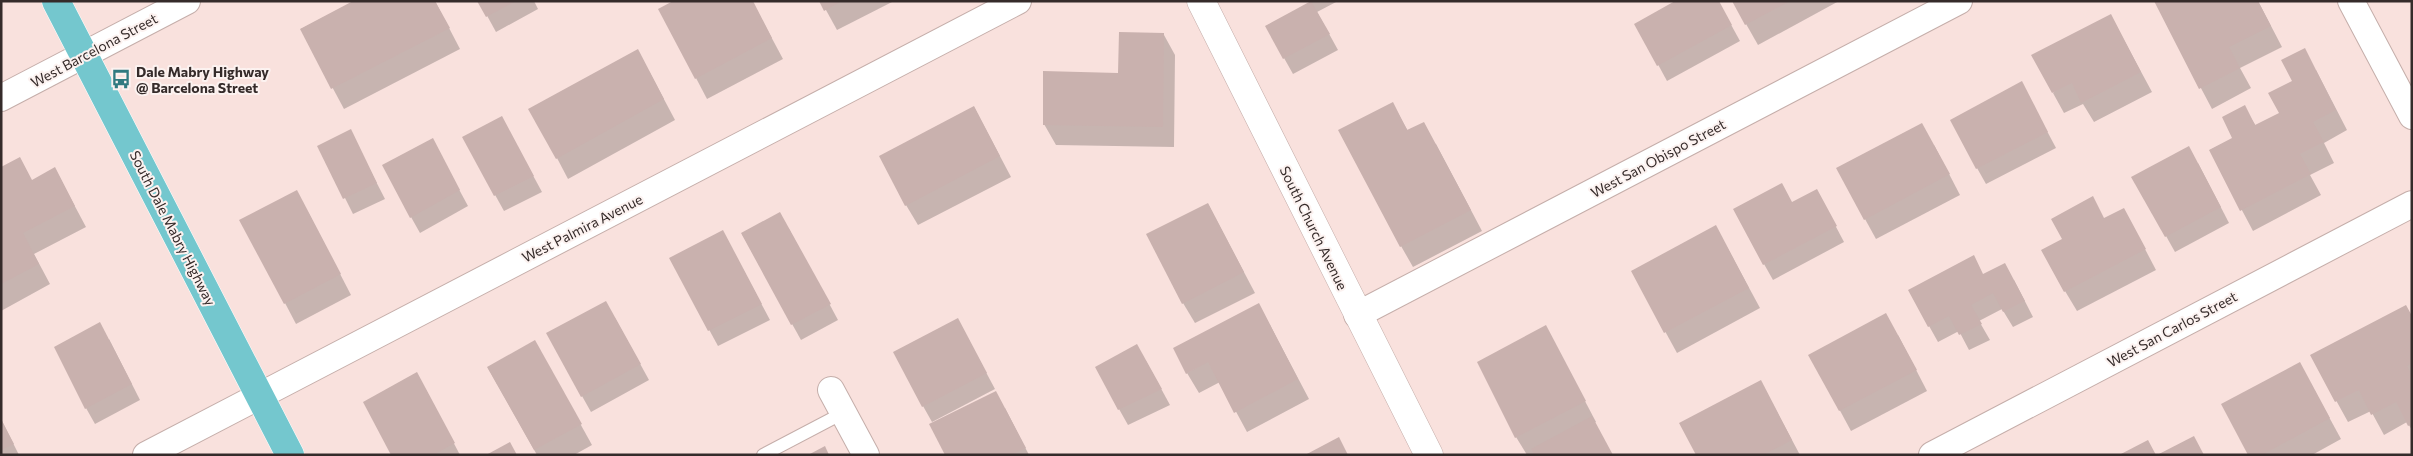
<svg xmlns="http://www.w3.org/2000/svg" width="2413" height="456" font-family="Commissioner,sans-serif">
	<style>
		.shadow { fill: #0003 }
		.building { fill: #c9b1ae }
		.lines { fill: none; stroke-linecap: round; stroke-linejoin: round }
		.lane-casing { stroke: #c5aeaa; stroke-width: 14 }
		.street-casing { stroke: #c5aeaa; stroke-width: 28 }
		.secondary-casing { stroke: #c5aeaa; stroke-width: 29 }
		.primary-casing { stroke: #fff; stroke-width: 29 }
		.lane { stroke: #fff; stroke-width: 12 }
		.street { stroke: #fff; stroke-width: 26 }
		.secondary { stroke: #fff; stroke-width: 28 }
		.primary { stroke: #74c7ce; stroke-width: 28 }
		.labels { text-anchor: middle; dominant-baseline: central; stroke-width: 4; stroke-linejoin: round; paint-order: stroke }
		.street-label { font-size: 14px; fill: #352b2a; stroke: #fcf2f0 }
		.poi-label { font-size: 14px; font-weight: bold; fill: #352b2a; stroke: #fcf2f0; text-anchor: start }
	</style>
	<rect width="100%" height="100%" fill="#f9e1dd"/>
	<g class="shadow">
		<polygon points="355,1 435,1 460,49 344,109 301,29"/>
		<polygon points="479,1 534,1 538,9 496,32"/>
		<polygon points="752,1 783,59 707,99 696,78"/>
		<polygon points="821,1 894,1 837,30"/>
		<polygon points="1310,1 1338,1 1317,12 1338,50 1293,74 1266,26 1310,3"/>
		<polygon points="1718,1 1740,41 1667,81 1636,24"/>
		<polygon points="1733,1 1839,1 1758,45"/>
		<polygon points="2155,1 2258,1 2282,47 2240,68 2251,88 2212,109"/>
		<polygon points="2111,16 2152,92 2094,122 2083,104 2064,113 2053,93"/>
		<polygon points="1164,35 1175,55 1174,147 1056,145 1044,124 1119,75"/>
		<polygon points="2316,70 2347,130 2324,143 2334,163 2310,175 2321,195 2253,231 2210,150 2234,138 2244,107 2256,126 2281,114"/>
		<polygon points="649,71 675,120 568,179 557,158"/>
		<polygon points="2030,99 2056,148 1986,184 1977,168"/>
		<polygon points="1393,104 1408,131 1436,144 1482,231 1413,267 1401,246"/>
		<polygon points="974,107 1011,177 918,225 906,205"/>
		<polygon points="350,131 385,199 353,214 319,146"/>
		<polygon points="510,133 542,192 504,211 463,137"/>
		<polygon points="1934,145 1960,195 1876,239 1865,219"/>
		<polygon points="441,156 468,206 420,233 411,217"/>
		<polygon points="2198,163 2229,223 2175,252 2133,177"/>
		<polygon points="1,169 32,181 55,169 86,227 34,254 50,284 1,311"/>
		<polygon points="1792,203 1825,206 1844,242 1773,280 1764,264"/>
		<polygon points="1208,204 1255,293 1195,323 1183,303"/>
		<polygon points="308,212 351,295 296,324 285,303"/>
		<polygon points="2104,219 2135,230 2156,270 2077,311 2065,291"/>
		<polygon points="789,229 838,320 801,340 742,234"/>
		<polygon points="731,247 770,320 718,346 670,258"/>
		<polygon points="1727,247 1760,308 1677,353 1632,271"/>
		<polygon points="1984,276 2014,280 2033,317 2013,327 2002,309 1979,321 1990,340 1969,350 1959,331 1938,342 1909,290"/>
		<polygon points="615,318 649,380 591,412 582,396"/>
		<polygon points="2412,318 2412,430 2407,422 2384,435 2371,411 2348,422 2311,355"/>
		<polygon points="1270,325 1309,399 1247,432 1220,382 1199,393 1187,373"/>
		<polygon points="1546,327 1596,422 1534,455 1527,455 1516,437"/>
		<polygon points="966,335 995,389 932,422 923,406"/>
		<polygon points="1898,335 1927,391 1851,431 1810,355"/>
		<polygon points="109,339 140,400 95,424 86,408"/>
		<polygon points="1146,361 1170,405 1128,425 1119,409"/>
		<polygon points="546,362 592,445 574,455 537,455 488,368"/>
		<polygon points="1761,382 1800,455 1698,455"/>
		<polygon points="2311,384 2341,439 2312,455 2250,455"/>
		<polygon points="426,390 460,455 392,455"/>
		<polygon points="1005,408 1029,455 947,455"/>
		<polygon points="1,419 19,455 1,455"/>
	</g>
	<g class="building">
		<polygon points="353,1 435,1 450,28 331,89 300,29"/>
		<polygon points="477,1 516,1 486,17"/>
		<polygon points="673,1 753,1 772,38 695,79 658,9"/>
		<polygon points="819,1 842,1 824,11"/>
		<polygon points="1311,1 1330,34 1283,59 1265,26"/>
		<polygon points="1675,1 1719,1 1732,25 1657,66 1634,24"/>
		<polygon points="1732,1 1790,1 1745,25"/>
		<polygon points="2154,1 2258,1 2271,26 2229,47 2240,68 2199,89"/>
		<polygon points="2111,14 2141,72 2081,103 2072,83 2052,93 2031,55"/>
		<polygon points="1119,32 1164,33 1163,127 1043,125 1043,71 1118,73"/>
		<polygon points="2305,48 2336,110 2313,122 2324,142 2300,154 2311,174 2240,211 2209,150 2232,138 2222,117 2245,105 2255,125 2279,113 2268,93 2292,81 2281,60"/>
		<polygon points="638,49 664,99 556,159 528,109"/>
		<polygon points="2022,81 2048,132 1976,169 1950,120"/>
		<polygon points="1393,102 1407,130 1424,122 1471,210 1400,247 1338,130"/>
		<polygon points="974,106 1000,156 905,206 879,156"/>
		<polygon points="502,116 534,176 494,196 462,137"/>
		<polygon points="1922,123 1950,174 1864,220 1836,168"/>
		<polygon points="351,129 377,183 343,199 317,146"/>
		<polygon points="433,138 460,190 410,218 382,165"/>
		<polygon points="2189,146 2221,207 2165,237 2131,177"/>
		<polygon points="20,157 32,180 55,167 75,206 23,233 39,264 1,284 1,167"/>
		<polygon points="1782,183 1792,202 1817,189 1837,226 1763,265 1733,209"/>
		<polygon points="297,190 341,274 284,304 239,220"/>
		<polygon points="2093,196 2104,218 2124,208 2146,249 2064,292 2041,250 2062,239 2051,219"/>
		<polygon points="1208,203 1244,272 1182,304 1146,234"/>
		<polygon points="780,212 831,304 791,325 741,233"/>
		<polygon points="1716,225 1749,288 1664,333 1631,271"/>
		<polygon points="723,230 762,304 708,331 669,258"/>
		<polygon points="1974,255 1983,274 2005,263 2025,301 2003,312 1993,293 1971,305 1982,324 1959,335 1949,316 1928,327 1908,290"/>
		<polygon points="606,301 641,364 581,397 546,333"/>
		<polygon points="1259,303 1298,379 1234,413 1208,362 1186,374 1173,348"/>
		<polygon points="2406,305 2412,316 2412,363 2407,366 2412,376 2412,424 2408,426 2396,402 2371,415 2359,390 2335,402 2310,355"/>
		<polygon points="1886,313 1917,370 1839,411 1808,355"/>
		<polygon points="958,318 987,373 922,407 893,352"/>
		<polygon points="100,322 132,384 85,409 54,347"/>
		<polygon points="1546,325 1586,401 1515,438 1477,362"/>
		<polygon points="535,340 582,424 534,450 487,367"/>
		<polygon points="1137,344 1162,389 1118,410 1095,367"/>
		<polygon points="2300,362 2330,418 2262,455 2248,455 2221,404"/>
		<polygon points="417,372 455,443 433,455 391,455 363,402"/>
		<polygon points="1761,380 1792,440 1763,455 1696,455 1679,423"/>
		<polygon points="996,391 1026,448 1011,455 945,455 929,424"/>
		<polygon points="1592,416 1613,455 1534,455 1531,449"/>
		<polygon points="1,419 14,444 1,450"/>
		<polygon points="2194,436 2204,455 2157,455"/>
		<polygon points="1339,437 1348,455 1305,455"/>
		<polygon points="2148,440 2156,455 2119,455"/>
		<polygon points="510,442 517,455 486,455"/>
		<polygon points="825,446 829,455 808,455"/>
	</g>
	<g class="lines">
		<defs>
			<polyline id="lane" points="763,455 843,413"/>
			<g id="street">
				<polyline points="2351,1 2412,116"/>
				<polyline points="1,98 187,1"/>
				<polyline points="1357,315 1959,1"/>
				<polyline points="831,390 866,455"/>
				<polyline points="146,455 1018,1"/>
				<polyline points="1932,455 2412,204"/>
			</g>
			<polyline id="secondary" points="1201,1 1429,455"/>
			<polyline id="primary" points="56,1 290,455"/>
		</defs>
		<use href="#lane" class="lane-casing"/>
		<use href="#street" class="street-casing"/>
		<use href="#secondary" class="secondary-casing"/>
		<use href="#primary" class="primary-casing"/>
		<use href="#lane" class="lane"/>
		<use href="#street" class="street"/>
		<use href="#secondary" class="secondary"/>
		<use href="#primary" class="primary"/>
	</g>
	<defs>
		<symbol id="bus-bare" viewBox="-9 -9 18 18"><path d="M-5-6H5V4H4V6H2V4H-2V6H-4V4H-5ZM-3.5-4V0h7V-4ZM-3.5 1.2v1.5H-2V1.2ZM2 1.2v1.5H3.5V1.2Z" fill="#317a80" stroke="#fcf2f0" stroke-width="2.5" paint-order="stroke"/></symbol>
	</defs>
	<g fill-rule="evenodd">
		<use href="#bus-bare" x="107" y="65" width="28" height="28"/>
	</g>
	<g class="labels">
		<g class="street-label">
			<text transform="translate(94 50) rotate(-28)">West Barcelona Street</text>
			<text transform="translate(1658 158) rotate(-28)">West San Obispo Street</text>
			<text transform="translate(173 228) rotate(63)">South Dale Mabry Highway</text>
			<text transform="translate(582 228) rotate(-27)">West Palmira Avenue</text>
			<text transform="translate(1314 228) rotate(64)">South Church Avenue</text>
			<text transform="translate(2172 329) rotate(-28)">West San Carlos Street</text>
		</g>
		<g class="poi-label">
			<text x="136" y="71">Dale Mabry Highway<tspan x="136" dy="16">@ Barcelona Street</tspan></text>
		</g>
	</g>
	<rect width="2413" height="456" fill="none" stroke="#352b2a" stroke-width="5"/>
</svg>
